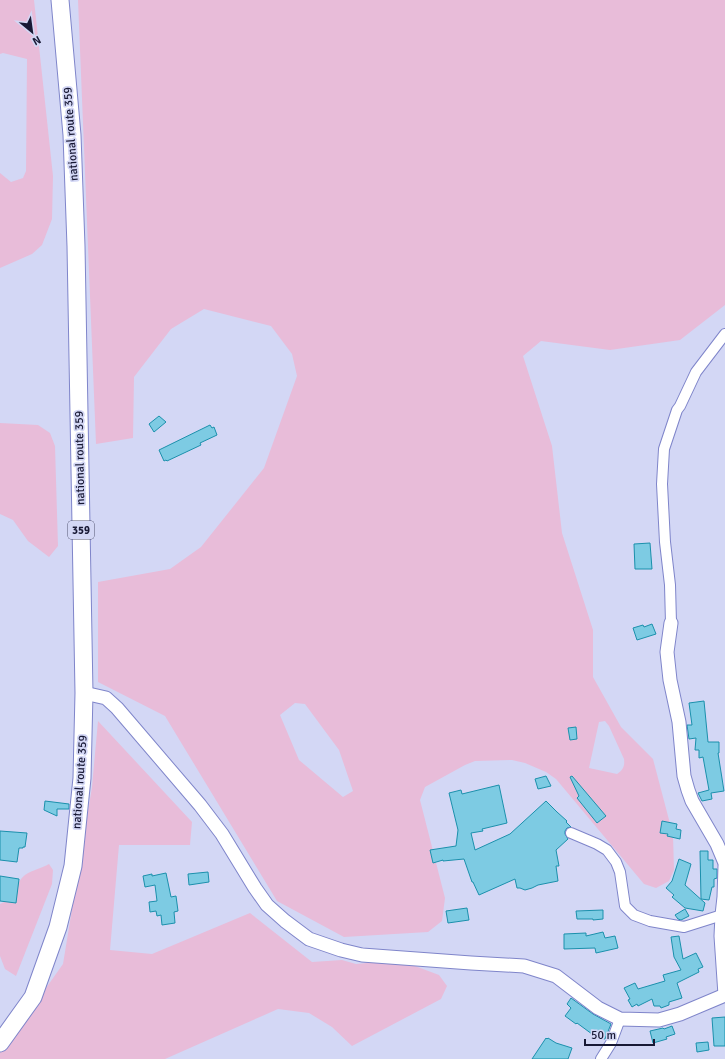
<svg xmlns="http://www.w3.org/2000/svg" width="725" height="1059" font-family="Signika,sans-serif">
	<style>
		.green { fill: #e8bcd9; fill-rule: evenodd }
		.building { fill: #7dcbe3; stroke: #1b90ac }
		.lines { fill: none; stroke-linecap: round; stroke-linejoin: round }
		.minor-casing { stroke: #7f85ca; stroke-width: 12 }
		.tertiary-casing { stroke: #7f85ca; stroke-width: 15 }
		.trunk-casing { stroke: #7f85ca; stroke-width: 19 }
		.minor { stroke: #fff; stroke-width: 10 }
		.tertiary { stroke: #fff; stroke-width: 13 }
		.trunk { stroke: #fff; stroke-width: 17 }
		.labels { text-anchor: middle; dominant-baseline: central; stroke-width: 3.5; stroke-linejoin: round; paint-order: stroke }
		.shield { fill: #d3d7f5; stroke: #50526f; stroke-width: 1 }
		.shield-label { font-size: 11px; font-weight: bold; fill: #181935 }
		.street-label { font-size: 12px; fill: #181935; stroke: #d3d7f5 }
	</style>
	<rect width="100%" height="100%" fill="#d3d7f5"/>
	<g class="green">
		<polygon points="0,0 34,0 53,176 52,219 42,245 32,254 0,268 0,173 11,182 23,178 26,171 27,59 3,53 0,54"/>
		<path d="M78 0H725V305L680 340 610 350 541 341 523 356 552 446 562 533 593 630V677L621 727 653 759 673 835 674 870 669 881 656 888 644 884 556 779 546 772 525 763 512 760 475 761 465 765 425 787 420 800 445 898 442 921 428 932 344 937 277 901 165 716 98 682V582L170 569 201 547 264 468 297 376 292 354 271 326 204 309 171 329 134 377 133 438 96 444ZM295 703 305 704 339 750 353 791 343 797 299 760 280 715ZM605 721 609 726 624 759C625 766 623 770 617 774L589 768 599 722Z"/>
		<polygon points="0,423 38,425 50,433 55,446 58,546 49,557 28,541 13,520 0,514"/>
		<polygon points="98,721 192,822 190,845 119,845 110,950 152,954 250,913 312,962 342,960 356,964 399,960 439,975 447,986 441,999 352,1046 332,1027 309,1013 278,1009 165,1059 0,1059 0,1053 63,964 92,787"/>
		<path d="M49 864 53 870 52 884 16 976 5 969 0 956V904C12 900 16 882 25 875 32 870 42 868 49 864Z"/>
	</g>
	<g class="building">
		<polygon points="159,416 166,422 154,432 149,424"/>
		<polygon points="210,425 212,428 214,427 217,435 200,443 201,445 167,461 166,460 164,461 159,450"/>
		<polygon points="650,543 652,569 635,569 634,544"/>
		<polygon points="652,624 656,634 637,640 633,628 643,625 644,627"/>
		<polygon points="704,701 708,742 719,742 719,753 718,753 724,791 711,793 712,799 702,801 698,793 709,790 703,757 699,758 699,750 695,750 696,738 689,739 687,725 692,725 689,703"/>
		<polygon points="576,727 577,739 570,740 568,728"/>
		<polygon points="546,776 551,786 538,789 535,779"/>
		<polygon points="572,776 606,816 597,823 577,798 579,796 570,777"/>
		<polygon points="499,785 507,823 482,829 483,831 471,833 475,850 510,834 546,801 557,812 567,821 566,822 571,827 567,828 565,831 565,834 568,839 556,850 559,866 556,866 558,881 538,885 532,888 525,890 520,888 517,888 515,879 479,895 473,882 472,882 464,859 443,861 443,860 433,863 430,850 456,846 458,830 449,793 461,790 462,794"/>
		<polygon points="45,801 69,804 69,809 57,809 57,816 44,810"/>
		<polygon points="662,821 677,824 676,829 681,830 680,839 667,836 668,834 660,833"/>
		<polygon points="0,831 27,833 25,847 23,847 23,848 19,848 17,862 0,860"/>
		<polygon points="700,851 708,851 708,860 713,860 713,869 717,869 717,878 714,879 714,887 712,887 709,900 701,899"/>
		<polygon points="679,859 691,864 685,885 705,903 703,911 685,908 672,897 674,895 666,888 672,881"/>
		<polygon points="208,872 209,882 189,885 188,874"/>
		<polygon points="166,873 171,897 176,896 178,911 174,912 175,923 162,925 161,915 157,916 156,911 150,912 149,902 157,901 155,885 145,887 143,876 152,874 152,876"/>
		<polygon points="0,876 19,879 16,903 0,901"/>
		<polygon points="467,908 469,920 448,923 446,911"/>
		<polygon points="685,909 689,916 681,920 678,919 675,915"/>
		<polygon points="603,910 603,919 593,920 593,919 577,919 576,911"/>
		<polygon points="603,932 605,938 615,936 618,948 596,953 595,948 564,949 564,934 586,933 586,936"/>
		<polygon points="679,936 683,959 696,953 703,967 698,969 699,972 677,983 682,998 669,1002 669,1005 661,1008 660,1006 654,1006 652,999 638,1006 637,1004 632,1007 628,1000 630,999 624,988 635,983 638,989 665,981 663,975 681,970 674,957 671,937"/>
		<polygon points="571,998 593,1014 611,1024 605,1039 596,1037 577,1023 576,1024 565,1016 571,1008 567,1004"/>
		<polygon points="725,1017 725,1046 714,1046 712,1018"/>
		<polygon points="672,1026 675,1034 666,1037 667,1039 653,1043 650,1031 663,1028 664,1029"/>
		<polygon points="546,1038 547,1039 548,1038 556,1043 572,1048 568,1059 532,1059"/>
		<polygon points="708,1042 709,1050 697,1052 696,1043"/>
	</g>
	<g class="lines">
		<defs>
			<g id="minor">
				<polyline points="671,623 670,585 665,542 662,484 664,449 677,410 680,406 696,372 725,334"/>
				<polyline points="571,833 597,844 607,850 616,862 620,872 625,906 634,915 650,921 684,927 722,915"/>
				<polyline points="601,1059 611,1043 620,1019"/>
			</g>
			<g id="tertiary">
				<polyline points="671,623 667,652 670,680 679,722 684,776 688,790 692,801 717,844 725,863"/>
				<polyline points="84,693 106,698 117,708 200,805 222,834 255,888 267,905 285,921 309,939 341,950 362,955 471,963 524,966 556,976 598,1008 620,1019 659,1020 680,1014 725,995"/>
				<polyline points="725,866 724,897 722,915 721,936 725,995"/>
			</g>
			<polyline id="trunk" points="0,1043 33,997 58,927 73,866 82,778 84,693 76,246 72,135 60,0"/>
		</defs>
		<use href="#minor" class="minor-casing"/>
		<use href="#tertiary" class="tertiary-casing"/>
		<use href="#trunk" class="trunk-casing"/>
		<use href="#minor" class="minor"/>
		<use href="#tertiary" class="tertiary"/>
		<use href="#trunk" class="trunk"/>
	</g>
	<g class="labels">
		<rect class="shield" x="68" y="521" width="26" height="18" rx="3"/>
		<g class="shield-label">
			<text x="81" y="530">359</text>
		</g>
		<g class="street-label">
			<text transform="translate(71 134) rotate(-94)">national route 359</text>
			<text transform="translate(80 458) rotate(-91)">national route 359</text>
			<text transform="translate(80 782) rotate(-86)">national route 359</text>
		</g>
	</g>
	<g transform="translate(32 32) rotate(151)" stroke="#d3d7f5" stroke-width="3" paint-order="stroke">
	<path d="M0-3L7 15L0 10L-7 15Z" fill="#181935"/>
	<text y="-6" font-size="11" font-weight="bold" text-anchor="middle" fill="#181935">N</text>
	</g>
	<path d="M585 1039v6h69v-6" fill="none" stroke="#181935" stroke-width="2"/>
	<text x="591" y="1039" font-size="12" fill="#181935" stroke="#d3d7f5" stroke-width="3" paint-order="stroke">50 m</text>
</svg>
